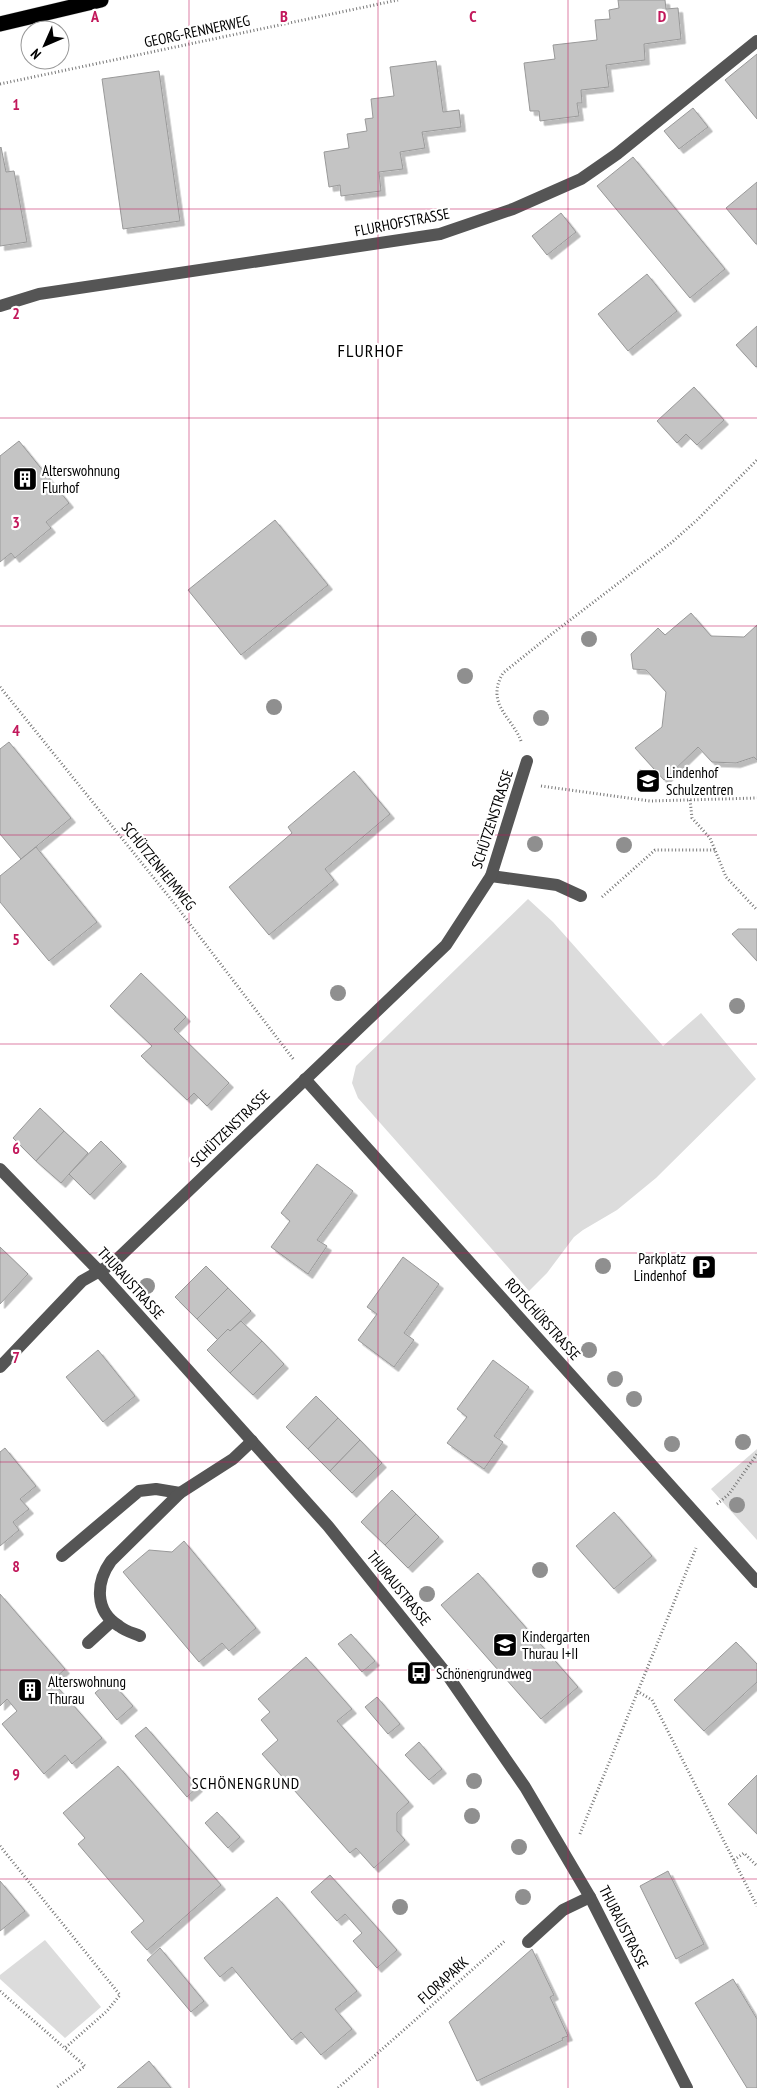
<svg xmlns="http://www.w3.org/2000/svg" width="757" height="2088" font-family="'PT Sans Narrow',sans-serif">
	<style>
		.green { fill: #dcdcdc }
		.building { fill: #c4c4c4; stroke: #999; filter: url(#shadow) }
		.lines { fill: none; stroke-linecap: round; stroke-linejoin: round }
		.highway-casing { stroke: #dbdbdb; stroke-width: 16 }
		.path { stroke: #777; stroke-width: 3; stroke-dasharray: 1 2.5; stroke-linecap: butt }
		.minor { stroke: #555; stroke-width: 12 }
		.highway { stroke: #000; stroke-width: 15 }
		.tree { fill: #8f8f8f }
		.grid { fill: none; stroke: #c2185b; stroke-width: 1; stroke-opacity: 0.55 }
		.labels { text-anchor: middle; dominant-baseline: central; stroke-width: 4.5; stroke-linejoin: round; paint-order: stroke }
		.street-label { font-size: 15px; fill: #000; stroke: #fff }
		.poi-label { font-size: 15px; fill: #000; stroke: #fff; text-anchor: start }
		.neighbourhood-label { font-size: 16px; letter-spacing: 1px; fill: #000; stroke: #fff }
		.quarter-label { font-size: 18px; letter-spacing: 1px; fill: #000; stroke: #fff }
		.grid-label { font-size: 16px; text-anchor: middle; font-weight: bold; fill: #c2185b; stroke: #fff; stroke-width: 4.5; stroke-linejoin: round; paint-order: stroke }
	</style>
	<defs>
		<filter id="shadow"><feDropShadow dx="4.5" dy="4.5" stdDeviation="0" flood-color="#0004"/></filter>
	</defs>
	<rect width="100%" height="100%" fill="#fff"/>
	<g class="green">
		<polygon points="528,899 553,922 663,1046 701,1013 756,1079 656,1178 617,1210 583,1230 574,1237 547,1273 529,1291 358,1098 352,1083 356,1066"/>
		<polygon points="757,1449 757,1540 711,1489"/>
		<polygon points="45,1940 101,2007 65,2038 0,1979 0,1975"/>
	</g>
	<g class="building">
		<polygon points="618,0 665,0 666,9 678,8 681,39 644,44 645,60 606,65 609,87 581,90 582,103 577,103 579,116 540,121 539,111 530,111 524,63 555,59 553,45 597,40 595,20 610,19 609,10 619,8"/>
		<polygon points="757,54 757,119 725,80"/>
		<polygon points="436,61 443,112 459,110 461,127 422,132 425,148 400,152 403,169 379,172 381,191 341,196 340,185 329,187 324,152 349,148 347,134 367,131 365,119 373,118 371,99 394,96 390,67"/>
		<polygon points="159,71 180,221 123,229 102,79"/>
		<polygon points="693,108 708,127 679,149 664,131"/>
		<polygon points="1,147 6,172 14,171 27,242 0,246 0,148"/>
		<polygon points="633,157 725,269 690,298 597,186"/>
		<polygon points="757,182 757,244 756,244 726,208"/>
		<polygon points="561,213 576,232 547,255 532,236"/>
		<polygon points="647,274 677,311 628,351 598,314"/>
		<polygon points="757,326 757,366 756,367 736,345"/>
		<polygon points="694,387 724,420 697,445 686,434 677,443 657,421"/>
		<polygon points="19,441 69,503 46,522 51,528 15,558 11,553 0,562 0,456"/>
		<polygon points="275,520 328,585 241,655 188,590"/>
		<polygon points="691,613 711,636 744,637 757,625 757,760 754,757 736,763 712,762 698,747 664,780 635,748 662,727 666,692 646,670 633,669 631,654 658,628 665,635"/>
		<polygon points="9,742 71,818 21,859 0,834 0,749"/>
		<polygon points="354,771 390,814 325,869 334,880 269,935 229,887 292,833 288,827"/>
		<polygon points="36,847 97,922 49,961 0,902 0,876"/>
		<polygon points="738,929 757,929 757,961 732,934"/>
		<polygon points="141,973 186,1017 174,1029 229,1083 207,1106 194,1093 187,1100 141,1056 152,1046 110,1006"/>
		<polygon points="40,1108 64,1131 36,1161 13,1138"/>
		<polygon points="64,1131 88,1153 61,1183 36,1161"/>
		<polygon points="101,1141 122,1162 90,1195 69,1174"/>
		<polygon points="317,1164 353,1191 317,1240 327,1246 308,1274 271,1247 290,1221 281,1213"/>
		<polygon points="0,1247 28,1274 0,1304"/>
		<polygon points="403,1257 439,1284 404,1333 414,1340 394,1367 358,1340 377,1314 367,1307"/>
		<polygon points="206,1266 228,1288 197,1319 175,1297"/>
		<polygon points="228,1288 251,1311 230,1331 228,1329 218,1340 197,1319"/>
		<polygon points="241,1321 262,1341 230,1373 207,1350 228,1329 230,1331"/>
		<polygon points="262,1341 284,1364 253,1395 230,1373"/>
		<polygon points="98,1350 135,1396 103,1422 66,1377"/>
		<polygon points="493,1360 529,1387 494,1436 503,1442 484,1469 447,1443 467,1417 457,1409"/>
		<polygon points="316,1396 338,1418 308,1449 286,1427"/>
		<polygon points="338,1418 360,1440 330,1471 308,1449"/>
		<polygon points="360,1440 382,1463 352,1493 330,1471"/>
		<polygon points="5,1448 36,1486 20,1499 29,1509 13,1522 19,1530 0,1546 0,1452"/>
		<polygon points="392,1490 416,1514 385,1545 361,1522"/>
		<polygon points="614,1512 652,1556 614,1589 576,1546"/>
		<polygon points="416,1514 439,1537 408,1568 385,1545"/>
		<polygon points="184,1541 256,1628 229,1651 222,1643 199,1662 123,1572 149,1550 172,1552"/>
		<polygon points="478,1573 578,1687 541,1719 441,1605"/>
		<polygon points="0,1594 65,1669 52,1681 102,1738 72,1764 65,1755 44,1774 2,1724 17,1711 7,1699 0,1706"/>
		<polygon points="351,1634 375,1661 362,1672 338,1644"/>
		<polygon points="736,1642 757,1664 757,1682 704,1731 674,1700"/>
		<polygon points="306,1657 352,1709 337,1721 409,1802 397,1813 397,1831 405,1840 374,1868 356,1848 350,1853 262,1754 278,1740 261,1720 270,1712 258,1699"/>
		<polygon points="110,1680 133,1706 117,1720 95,1693"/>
		<polygon points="377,1697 400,1724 388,1734 365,1707"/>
		<polygon points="146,1727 198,1787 187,1797 135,1736"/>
		<polygon points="419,1742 442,1769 429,1780 405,1755"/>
		<polygon points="118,1766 221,1885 147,1950 131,1932 144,1921 78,1844 85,1838 63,1813"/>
		<polygon points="757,1775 757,1834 728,1804"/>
		<polygon points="217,1812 240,1837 228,1848 205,1823"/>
		<polygon points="668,1871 704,1944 676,1959 640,1886"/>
		<polygon points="330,1875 397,1950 377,1968 353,1941 362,1933 345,1914 337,1921 311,1892"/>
		<polygon points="0,1881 25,1911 0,1931"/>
		<polygon points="277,1897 357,1991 335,2009 352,2029 321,2055 301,2032 292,2040 232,1967 220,1977 204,1958"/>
		<polygon points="160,1948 204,2001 191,2012 147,1960"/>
		<polygon points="532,1949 554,1995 550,1997 568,2036 562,2038 563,2040 477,2081 449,2022"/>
		<polygon points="733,1979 757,2019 757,2088 747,2088 695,2003"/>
		<polygon points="149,2061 171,2088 117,2088"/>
	</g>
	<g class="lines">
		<defs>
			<polyline id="highway" points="0,24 101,0"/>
		</defs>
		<use href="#highway" class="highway-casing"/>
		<g class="path">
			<polyline points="0,84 398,0"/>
			<polyline points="0,687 174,903 294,1060"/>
			<path d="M521 741C512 717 485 704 503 673L553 633 671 543 697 520 757 460"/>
			<polyline points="541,786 650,801 757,798"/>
			<polyline points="690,800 692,818 710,838 726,877 757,910"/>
			<polyline points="602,897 655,850 715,850"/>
			<polyline points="717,1504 729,1494 757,1454"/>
			<polyline points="637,1691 652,1700 757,1906"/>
			<polyline points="580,1834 696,1548"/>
			<polyline points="0,1846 120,1995 107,2011 65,2048"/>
			<polyline points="734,1860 744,1853 757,1866"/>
			<polyline points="0,1991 85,2066 56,2088"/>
			<polyline points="338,2088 506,1940"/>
		</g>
		<g class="minor">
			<polyline points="0,306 39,294 440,234 513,209 581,179 617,154 757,41"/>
			<polyline points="491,876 557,885 581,896"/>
			<polyline points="305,1079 757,1582"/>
			<polyline points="0,1169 99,1271 328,1526 446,1673 525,1787 590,1897 687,2088"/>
			<polyline points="0,1367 82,1281 112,1264 446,945 491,876 527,761"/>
			<polyline points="62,1556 139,1491 156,1489 180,1493"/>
			<path d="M140 1636C133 1633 125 1631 119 1626 94 1611 96 1582 111 1561L180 1493 233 1459 252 1441"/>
			<polyline points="88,1643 112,1621"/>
			<polyline points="528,1942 563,1910 590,1897"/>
		</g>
		<use href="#highway" class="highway"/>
	</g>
	<g class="tree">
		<circle cx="589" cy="639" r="8"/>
		<circle cx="465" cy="676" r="8"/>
		<circle cx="274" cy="707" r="8"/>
		<circle cx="541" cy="718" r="8"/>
		<circle cx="535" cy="844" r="8"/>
		<circle cx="624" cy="845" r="8"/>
		<circle cx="338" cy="993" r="8"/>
		<circle cx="737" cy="1006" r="8"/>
		<circle cx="603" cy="1266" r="8"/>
		<circle cx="147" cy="1286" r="8"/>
		<circle cx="589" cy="1350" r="8"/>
		<circle cx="615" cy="1379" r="8"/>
		<circle cx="634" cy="1399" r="8"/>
		<circle cx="743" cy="1442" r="8"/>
		<circle cx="672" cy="1444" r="8"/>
		<circle cx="737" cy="1505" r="8"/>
		<circle cx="540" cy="1570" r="8"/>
		<circle cx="427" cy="1594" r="8"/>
		<circle cx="474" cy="1781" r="8"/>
		<circle cx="472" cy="1816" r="8"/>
		<circle cx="519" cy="1847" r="8"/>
		<circle cx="523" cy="1897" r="8"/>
		<circle cx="400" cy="1907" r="8"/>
	</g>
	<path class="grid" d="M189 0V2088M378 0V2088M568 0V2088M0 209H757M0 418H757M0 626H757M0 835H757M0 1044H757M0 1253H757M0 1462H757M0 1670H757M0 1879H757"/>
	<defs>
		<symbol id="building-square" viewBox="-11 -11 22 22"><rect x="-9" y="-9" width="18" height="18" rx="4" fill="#000" stroke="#fff"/><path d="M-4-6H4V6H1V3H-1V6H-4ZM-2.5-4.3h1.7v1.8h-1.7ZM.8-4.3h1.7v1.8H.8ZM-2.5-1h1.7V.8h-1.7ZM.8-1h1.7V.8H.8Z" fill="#fff"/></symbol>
		<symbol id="school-square" viewBox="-11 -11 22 22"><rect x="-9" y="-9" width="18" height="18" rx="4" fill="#000" stroke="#fff"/><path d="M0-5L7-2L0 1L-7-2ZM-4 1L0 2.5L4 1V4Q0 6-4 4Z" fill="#fff"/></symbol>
		<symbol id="parking-square" viewBox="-11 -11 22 22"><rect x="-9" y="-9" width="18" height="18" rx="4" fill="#000" stroke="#fff"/><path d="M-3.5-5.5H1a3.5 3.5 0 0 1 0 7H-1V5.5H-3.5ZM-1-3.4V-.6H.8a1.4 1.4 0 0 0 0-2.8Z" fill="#fff"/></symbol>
		<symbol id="bus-square" viewBox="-11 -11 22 22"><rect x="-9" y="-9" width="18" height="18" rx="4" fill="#000" stroke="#fff"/><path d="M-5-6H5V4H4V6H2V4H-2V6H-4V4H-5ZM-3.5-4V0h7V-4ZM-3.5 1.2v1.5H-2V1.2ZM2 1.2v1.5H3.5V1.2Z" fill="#fff"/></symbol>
	</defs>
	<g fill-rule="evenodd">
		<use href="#building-square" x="11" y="465" width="28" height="28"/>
		<use href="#school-square" x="634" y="767" width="28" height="28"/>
		<use href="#parking-square" x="690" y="1253" width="28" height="28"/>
		<use href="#school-square" x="491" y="1631" width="28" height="28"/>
		<use href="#bus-square" x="405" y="1659" width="28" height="28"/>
		<use href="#building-square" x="16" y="1676" width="28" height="28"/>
	</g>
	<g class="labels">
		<g class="street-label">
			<text transform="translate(197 31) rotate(-12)">GEORG-RENNERWEG</text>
			<text transform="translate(402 222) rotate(-11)">FLURHOFSTRASSE</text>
			<text transform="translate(492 819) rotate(-72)">SCHÜTZENSTRASSE</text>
			<text transform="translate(159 866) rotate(51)">SCHÜTZENHEIMWEG</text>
			<text transform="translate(230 1128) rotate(-44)">SCHÜTZENSTRASSE</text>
			<text transform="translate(131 1283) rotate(48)">THURAUSTRASSE</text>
			<text transform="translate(543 1319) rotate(48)">ROTSCHÜRSTRASSE</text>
			<text transform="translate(399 1588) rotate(51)">THURAUSTRASSE</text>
			<text transform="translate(624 1927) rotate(63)">THURAUSTRASSE</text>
			<text transform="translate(443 1980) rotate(-42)">FLORAPARK</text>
		</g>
		<g class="poi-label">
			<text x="42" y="470">Alterswohnung<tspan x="42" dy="17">Flurhof</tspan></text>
			<text x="666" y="772">Lindenhof<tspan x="666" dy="17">Schulzentren</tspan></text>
			<text x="686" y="1258" text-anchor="end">Parkplatz<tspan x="686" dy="17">Lindenhof</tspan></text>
			<text x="522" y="1636">Kindergarten<tspan x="522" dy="17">Thurau I+II</tspan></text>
			<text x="436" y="1673">Schönengrundweg</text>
			<text x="48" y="1681">Alterswohnung<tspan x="48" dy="17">Thurau</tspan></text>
		</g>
		<g class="neighbourhood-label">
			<text x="246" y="1783">SCHÖNENGRUND</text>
		</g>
		<g class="quarter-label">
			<text x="371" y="350">FLURHOF</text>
		</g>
	</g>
	<g class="grid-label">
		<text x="95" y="22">A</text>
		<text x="284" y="22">B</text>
		<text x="473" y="22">C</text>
		<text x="662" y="22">D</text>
		<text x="16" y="110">1</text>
		<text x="16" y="319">2</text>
		<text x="16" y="528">3</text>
		<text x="16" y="736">4</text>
		<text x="16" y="945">5</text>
		<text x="16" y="1154">6</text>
		<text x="16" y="1363">7</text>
		<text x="16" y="1572">8</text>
		<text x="16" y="1780">9</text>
	</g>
	<g transform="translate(45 45) rotate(225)"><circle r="24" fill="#ffffff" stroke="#999999"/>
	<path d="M0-4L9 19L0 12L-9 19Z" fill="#000000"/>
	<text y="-8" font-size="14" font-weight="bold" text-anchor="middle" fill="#000000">N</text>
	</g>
</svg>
